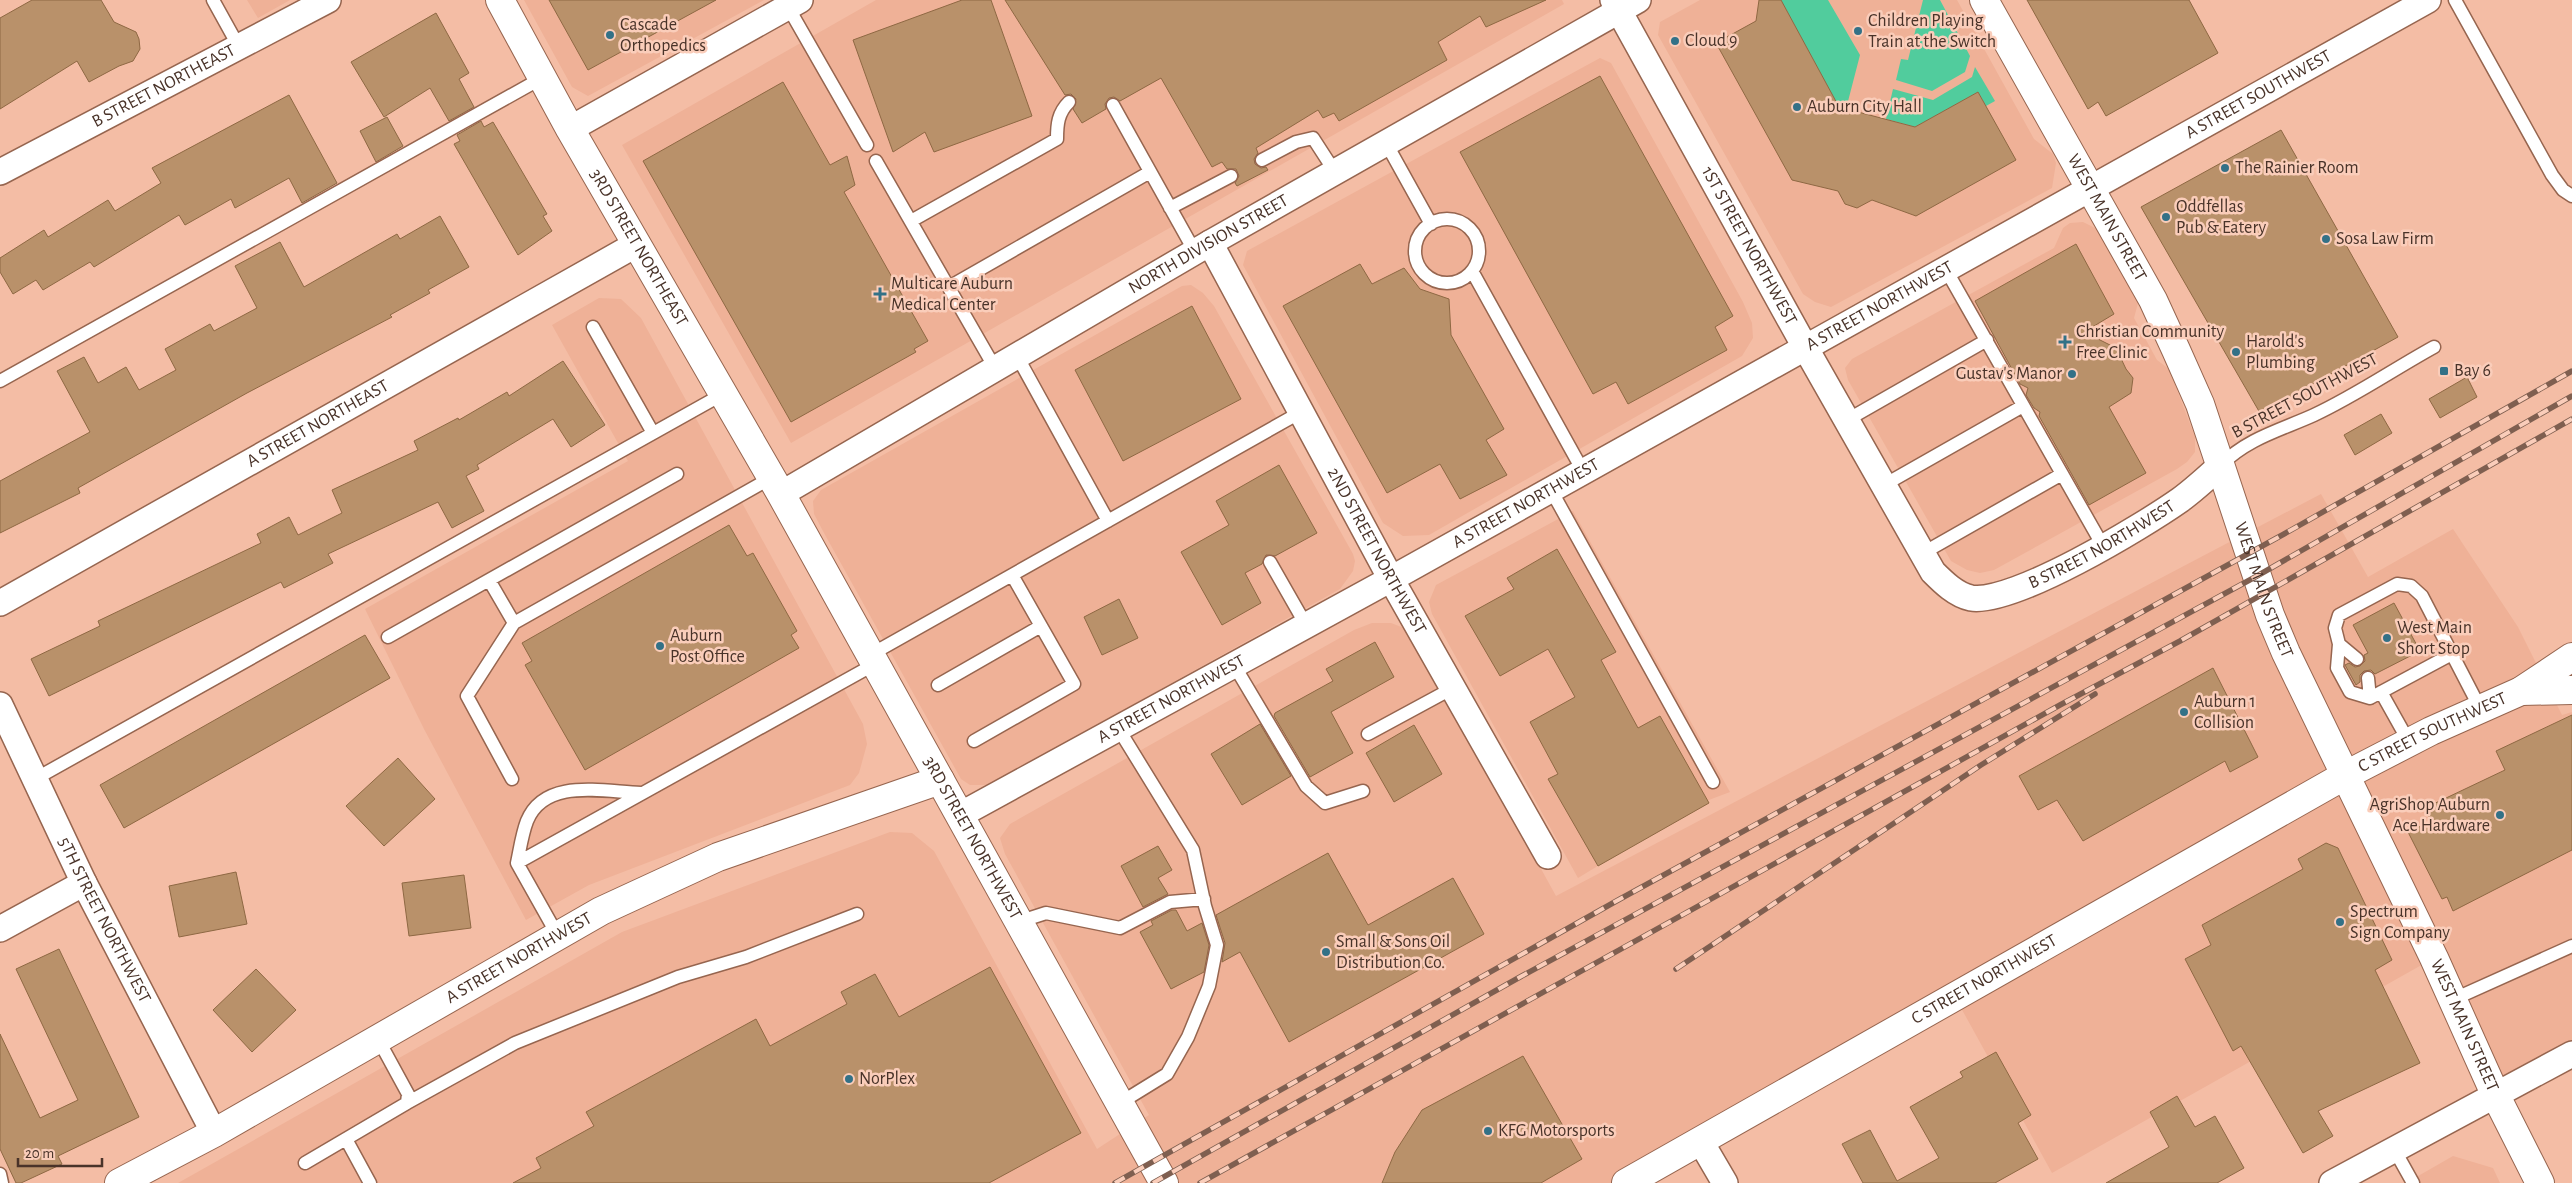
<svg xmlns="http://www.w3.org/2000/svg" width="2572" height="1183" font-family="'Alegreya Sans',sans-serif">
<rect width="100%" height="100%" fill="#f4bda5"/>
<path fill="#efb197" d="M247,0H290L258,18Z
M524,0H764L588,96L572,87Z
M876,0H1562L1564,4L791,443L622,145Z
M1700,0H1957L2034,139L2053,154L2056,163L2052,188L1831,307L1815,302L1803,294L1658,35L1660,22Z
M1600,58L1611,63L1743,302L1752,323L1753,338L1742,356L1429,535L1403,536L1383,523L1243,265L1247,251Z
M2083,222L2097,229L2138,303L2134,318L2157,360L2169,369L2195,437V452L2187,462L2177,469L1994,570L1980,573L1967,570L1951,561L1848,380L1845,368L1852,359L2054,248L2063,228L2070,223Z
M1191,285L1203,293L1214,306L1353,554L1355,561L1353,571L1340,589L989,785H970L961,779L824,533L814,514L813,501L821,490L1182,286Z
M599,298L621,299L641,318L863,724L867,744L859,773L850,785L589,885L526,920L424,729L365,609L628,461L552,325Z
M2321,494L2368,577L2453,529L2518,627L2562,715L2572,712V1054L2495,1094L2434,958L2052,1173L1955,997L1623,1183H178L622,932L890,832L912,833L934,851L1097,1149L1149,1115L1005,854L1000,838L1010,824L1354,630L1372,623H1391L1409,630L1556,896Z
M1573,511L1730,792L1701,803L1578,878L1432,614L1429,602L1436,585Z
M2453,1156L2493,1168L2500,1183H2406Z"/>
<path fill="#51cc9d" d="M1781,0H1828L1860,55L1846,109L1838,106Z
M1923,0H1940L1970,56L1965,72L1932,91L1896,80L1901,59L1908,60Z
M1975,67L1995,101L1986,106L1978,92L1915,127L1886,119L1893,89L1933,100L1972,77Z"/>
<path fill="#b9916a" stroke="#8e6843" d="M32,0H101L114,22L136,32L139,39L140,49L133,61L119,66L89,82L77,61L0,109V18Z
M549,0H716L588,70Z
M962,0H991L1032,116L934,152L925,132L893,152L853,40Z
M1005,0H1546L1486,27L1480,16L1438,42L1447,60L1339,121L1334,113L1323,118L1318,110L1256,148L1258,153L1254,159L1255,164L1261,168L1266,167L1268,170L1237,186L1235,183L1239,176L1236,169H1227L1222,162L1212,167L1161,78L1120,101L1114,97L1109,98L1105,104L1106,109L1082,123L1073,109L1076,99L1071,94L1065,95Z
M1759,0H1781L1839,107L1915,127L1978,92L2016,160L1916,216L1872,200L1857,208L1845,204L1838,191L1792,180L1716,43L1756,21Z
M2027,0H2189L2218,53L2106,116L2098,102L2088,109Z
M436,13L469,73L459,79L474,107L449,121L430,88L384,117L351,62Z
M1600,76L1733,316L1715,327L1727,350L1628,404L1616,382L1593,394L1460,152Z
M783,82L830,165L847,156L855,185L844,192L928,341L914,349L916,352L791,422L643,161Z
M289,95L337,183L302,203L289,178L235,208L231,199L185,225L179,215L94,267L90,262L43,290L36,280L13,294L0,272V258L44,230L48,237L108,200L115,211L161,183L152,168Z
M387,117L403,146L376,162L360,131Z
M481,121L484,127L493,122L547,214L543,216L552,231L518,255L454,144L460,141L457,135Z
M2281,130L2398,337L2260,413L2141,207Z
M440,216L469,267L428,290L430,293L390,315L392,317L247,393L78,488L80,493L0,533V481L90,432L57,371L84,357L98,383L126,367L139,390L176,370L165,349L210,324L214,331L257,308L235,266L280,242L304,287L397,234L400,239Z
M2076,244L2114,314L2084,332L2116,348L2126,369L2133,378L2131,393L2109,407L2146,473L2089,505L2039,416L2040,412L2034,408L2026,395L2028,388L2020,384L1975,301Z
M1360,264L1372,284L1404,268L1420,289L1449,299L1451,335L1504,429L1486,440L1507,475L1460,499L1440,464L1387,493L1283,306Z
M1192,306L1241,399L1123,461L1075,370Z
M563,361L605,425L571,447L553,419L477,465L479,469L466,476L484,511L452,528L438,502L328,554L333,563L284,588L281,582L49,696L31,659L100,626L98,621L261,543L257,534L289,517L298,535L342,513L332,490L418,450L414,441L458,418L459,420L507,392L509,396Z
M2467,377L2477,397L2440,418L2429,399Z
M2381,414L2392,433L2355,455L2344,435Z
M1279,465L1317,533L1275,556L1266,555L1262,564L1245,573L1261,603L1222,625L1181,552L1229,525L1216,501Z
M729,525L747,556L753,553L797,631L791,635L799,648L585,770L525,665L532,661L522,643Z
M1557,549L1616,652L1601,660L1638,728L1660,716L1709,803L1598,866L1548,779L1558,774L1530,722L1575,697L1548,649L1500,676L1465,616L1514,589L1507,578Z
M1119,599L1138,638L1102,655L1084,617Z
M2394,603L2420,651L2375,674L2371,670L2364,671L2360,675V682L2356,685L2345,665L2349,663L2355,667L2360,666L2365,661L2364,655L2368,653L2353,625Z
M365,635L390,678L124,828L100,785Z
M1375,642L1394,677L1331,712L1353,753L1310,777L1274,716L1275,713L1333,681L1326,669Z
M2213,668L2258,757L2230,772L2225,761L2083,841L2057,800L2038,810L2019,776Z
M2572,715V850L2453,911L2447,897L2442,899L2408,832L2431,821L2425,808L2505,770L2496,751Z
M1260,724L1291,776L1242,805L1211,754Z
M1414,725L1442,774L1394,802L1366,753Z
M398,758L435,799L384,846L346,806Z
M2326,843L2338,848L2392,960L2375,970L2420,1063L2318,1111L2333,1136L2303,1153L2241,1046L2233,1051L2185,959L2211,945L2202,925L2303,869L2298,859Z
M1158,846L1172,870L1158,878L1168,894L1143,907L1121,866Z
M1328,853L1368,925L1453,878L1484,934L1289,1042L1240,952L1222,962L1225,943L1216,915Z
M236,872L247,924L179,937L169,886Z
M464,875L471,928L409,936L402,883Z
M1172,910H1176L1187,931L1202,923L1209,945L1204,972L1171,989L1140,932L1153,925L1151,921Z
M59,949L139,1117L58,1156L62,1164L21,1183H16L0,1149V1034L40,1118L78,1100L16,969Z
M990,967L1081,1133L989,1183H513L541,1168L536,1158L594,1126L586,1112L756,1019L770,1046L847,1004L841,992L875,974L899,1017Z
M256,969L296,1010L252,1052L213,1010Z
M1996,1052L2031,1115L2018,1123L2038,1159L1995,1183H1863L1842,1144L1870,1130L1897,1181L1939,1158L1910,1107L1963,1077L1960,1072Z
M1523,1056L1582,1159L1541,1183H1382L1395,1152L1422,1110Z
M2177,1096L2195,1127L2215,1116L2244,1168L2217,1183H2106L2169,1147L2150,1112Z"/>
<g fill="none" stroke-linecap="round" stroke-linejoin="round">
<defs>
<path id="lane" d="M213,0L239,47
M2455,0L2552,175L2563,190L2572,196
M788,7L867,145
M1113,105L1195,252
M1386,143L1431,224
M1262,160L1296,142L1313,138L1335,172
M876,161L995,368
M1170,208L1231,176
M1415 251a32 32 0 1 1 64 0a32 32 0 1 1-64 0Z
M911,221L1057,139C1057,124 1058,113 1069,102
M1945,268L2103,546
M1472,271L1583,471
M949,287L1150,172
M593,327L653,433
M1017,356L1108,521
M0,381L542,78
M1847,420L1987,340
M2221,465C2248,438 2281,430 2314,415C2355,396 2394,369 2434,347
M1884,485L2023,406
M1551,490L1713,782
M1923,553L2062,474
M1270,562L1306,625
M489,580L514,623L771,478
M388,637L677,474
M2339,644L2357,659
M2452,654L2370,698L2350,692L2337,668L2339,644L2335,628L2339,615L2397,584L2411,586L2422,596L2480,708
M870,655L1301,412
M1234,665L1306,786L1325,803L1363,791
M2368,678L2370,698
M938,685L1041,626
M2381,692L2409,742
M1118,728L1193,850L1205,906L1217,945L1209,986L1188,1037L1167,1074L1120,1103
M1368,734L1453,688
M974,741L1074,684L1012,575
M35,779L723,394
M512,779L467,696L514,623
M517,863C520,849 522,834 527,821C545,777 604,792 641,793
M1018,922L1046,913L1120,928L1170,902L1204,899
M558,936L517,863L875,664
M2454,999L2572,946
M407,1103L515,1043L678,977L746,957L857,914
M346,1139L370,1183
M2394,1149L2413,1183
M305,1163L407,1103L408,1094L378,1039
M0,1174L2,1183"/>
<g id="street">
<path id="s1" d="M1613,0L1805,347L1933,572C1943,582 1956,595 1971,598C2013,605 2143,526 2180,500C2195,489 2208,477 2221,465"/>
<path d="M570,129L800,0"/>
<path id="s2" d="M0,172L328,0"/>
<path id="s3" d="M1210,243L1391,579L1548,856"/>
<path id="s4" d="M781,494L1210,243L1638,0"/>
<path id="s5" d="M0,603L637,244"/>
<path id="s6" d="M0,705L84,883L214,1133"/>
<path id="s7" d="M960,815L1391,579L2428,0"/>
<path d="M0,929L84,883"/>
<path d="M1701,1142L1725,1183"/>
<path d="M2332,1183L2572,1054"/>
</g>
<g id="secondary">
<path id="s8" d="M500,0L570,129L781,494L1164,1183"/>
<path id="s9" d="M1984,0L2153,300L2176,350L2200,404L2270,615L2286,653L2434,958L2495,1094L2540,1183"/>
<path d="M2521,691L2572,690"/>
<path id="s10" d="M119,1183L214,1133L601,911L718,857L940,780"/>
<path id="s11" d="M1626,1183L2344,776L2431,731L2521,691L2572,657"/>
</g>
</defs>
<use href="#lane" stroke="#96654f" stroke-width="15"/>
<use href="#street" stroke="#96654f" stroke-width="28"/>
<use href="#secondary" stroke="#96654f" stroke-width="30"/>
<use href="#lane" stroke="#fff" stroke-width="12"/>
<use href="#street" stroke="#fff" stroke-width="25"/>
<use href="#secondary" stroke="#fff" stroke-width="28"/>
<defs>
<path id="rail" d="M1676,969L1981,765L2095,694
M1115,1183L1620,899L2284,534L2572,371
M1153,1183L1520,977L2257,576L2572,396
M1200,1183L2060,705L2180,641L2572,419"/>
</defs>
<use href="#rail" stroke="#7f5f50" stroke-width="5.5"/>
<use href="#rail" stroke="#facdba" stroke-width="4" stroke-dasharray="11" stroke-linecap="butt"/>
</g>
<g fill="#337187" stroke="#facdba" stroke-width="2">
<circle cx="1858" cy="31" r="5"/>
<circle cx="610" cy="35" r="5"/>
<circle cx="1675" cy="41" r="5"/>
<circle cx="1797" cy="107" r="5"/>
<circle cx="2225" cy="168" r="5"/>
<circle cx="2166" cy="217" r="5"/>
<circle cx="2326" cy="239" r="5"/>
<path d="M877.5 286.5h5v5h5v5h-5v5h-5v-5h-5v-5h5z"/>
<path d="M2062.5 334.5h5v5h5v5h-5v5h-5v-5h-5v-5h5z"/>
<circle cx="2236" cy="352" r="5"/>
<rect x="2439" y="366" width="10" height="10" rx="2.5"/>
<circle cx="2072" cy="374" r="5"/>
<circle cx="2387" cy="638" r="5"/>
<circle cx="660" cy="646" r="5"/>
<circle cx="2184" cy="712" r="5"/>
<circle cx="2500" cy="815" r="5"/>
<circle cx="2340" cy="922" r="5"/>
<circle cx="1326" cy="952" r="5"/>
<circle cx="849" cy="1079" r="5"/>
<circle cx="1488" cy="1131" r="5"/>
</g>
<g text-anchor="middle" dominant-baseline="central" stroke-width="5" stroke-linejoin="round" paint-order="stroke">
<g font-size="18" fill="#493329" stroke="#facdba" text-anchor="start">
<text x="1868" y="21">Children Playing<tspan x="1868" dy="21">Train at the Switch</tspan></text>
<text x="620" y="25">Cascade<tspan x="620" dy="21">Orthopedics</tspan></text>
<text x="1685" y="41">Cloud 9</text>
<text x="1807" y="107">Auburn City Hall</text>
<text x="2235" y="168">The Rainier Room</text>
<text x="2176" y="207">Oddfellas<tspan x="2176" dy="21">Pub &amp; Eatery</tspan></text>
<text x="2336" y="239">Sosa Law Firm</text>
<text x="891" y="284">Multicare Auburn<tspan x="891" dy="21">Medical Center</tspan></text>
<text x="2076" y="332">Christian Community<tspan x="2076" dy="21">Free Clinic</tspan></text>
<text x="2246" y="342">Harold's<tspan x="2246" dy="21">Plumbing</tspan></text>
<text x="2454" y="371">Bay 6</text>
<text x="2062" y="374" text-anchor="end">Gustav's Manor</text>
<text x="2397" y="628">West Main<tspan x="2397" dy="21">Short Stop</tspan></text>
<text x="670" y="636">Auburn<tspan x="670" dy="21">Post Office</tspan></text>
<text x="2194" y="702">Auburn 1<tspan x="2194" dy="21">Collision</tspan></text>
<text x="2490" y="805" text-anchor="end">AgriShop Auburn<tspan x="2490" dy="21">Ace Hardware</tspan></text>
<text x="2350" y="912">Spectrum<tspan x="2350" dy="21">Sign Company</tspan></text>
<text x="1336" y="942">Small &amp; Sons Oil<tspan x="1336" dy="21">Distribution Co.</tspan></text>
<text x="859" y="1079">NorPlex</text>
<text x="1498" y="1131">KFG Motorsports</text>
</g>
<g font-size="18" fill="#493329" stroke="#facdba">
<text stroke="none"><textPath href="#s2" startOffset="185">B STREET NORTHEAST</textPath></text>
<text stroke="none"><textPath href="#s7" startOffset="1485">A STREET SOUTHWEST</textPath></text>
<text stroke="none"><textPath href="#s9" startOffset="250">WEST MAIN STREET</textPath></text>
<text stroke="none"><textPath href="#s4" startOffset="495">NORTH DIVISION STREET</textPath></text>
<text stroke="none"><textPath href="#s1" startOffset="281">1ST STREET NORTHWEST</textPath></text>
<text stroke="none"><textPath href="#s8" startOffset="284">3RD STREET NORTHEAST</textPath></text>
<text stroke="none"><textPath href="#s7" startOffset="1051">A STREET NORTHWEST</textPath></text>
<text transform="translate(2305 396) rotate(-28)">B STREET SOUTHWEST</text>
<text stroke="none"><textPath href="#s5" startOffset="365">A STREET NORTHEAST</textPath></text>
<text stroke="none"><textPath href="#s7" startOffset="646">A STREET NORTHWEST</textPath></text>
<text stroke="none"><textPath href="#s1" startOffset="845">B STREET NORTHWEST</textPath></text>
<text stroke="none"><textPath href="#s3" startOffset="350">2ND STREET NORTHWEST</textPath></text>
<text stroke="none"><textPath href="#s9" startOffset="655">WEST MAIN STREET</textPath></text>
<text stroke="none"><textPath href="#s7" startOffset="241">A STREET NORTHWEST</textPath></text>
<text stroke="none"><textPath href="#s11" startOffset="924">C STREET SOUTHWEST</textPath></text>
<text stroke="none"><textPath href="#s8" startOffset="962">3RD STREET NORTHWEST</textPath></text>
<text stroke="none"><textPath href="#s6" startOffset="239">5TH STREET NORTHWEST</textPath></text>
<text stroke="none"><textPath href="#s10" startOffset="459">A STREET NORTHWEST</textPath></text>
<text stroke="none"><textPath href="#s11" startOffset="412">C STREET NORTHWEST</textPath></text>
<text stroke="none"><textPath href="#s9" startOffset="1135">WEST MAIN STREET</textPath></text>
</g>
</g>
<path d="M18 1158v8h84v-8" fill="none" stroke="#493329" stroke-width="2.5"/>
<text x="25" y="1158" font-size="15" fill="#493329" stroke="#facdba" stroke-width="4" paint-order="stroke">20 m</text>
</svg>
